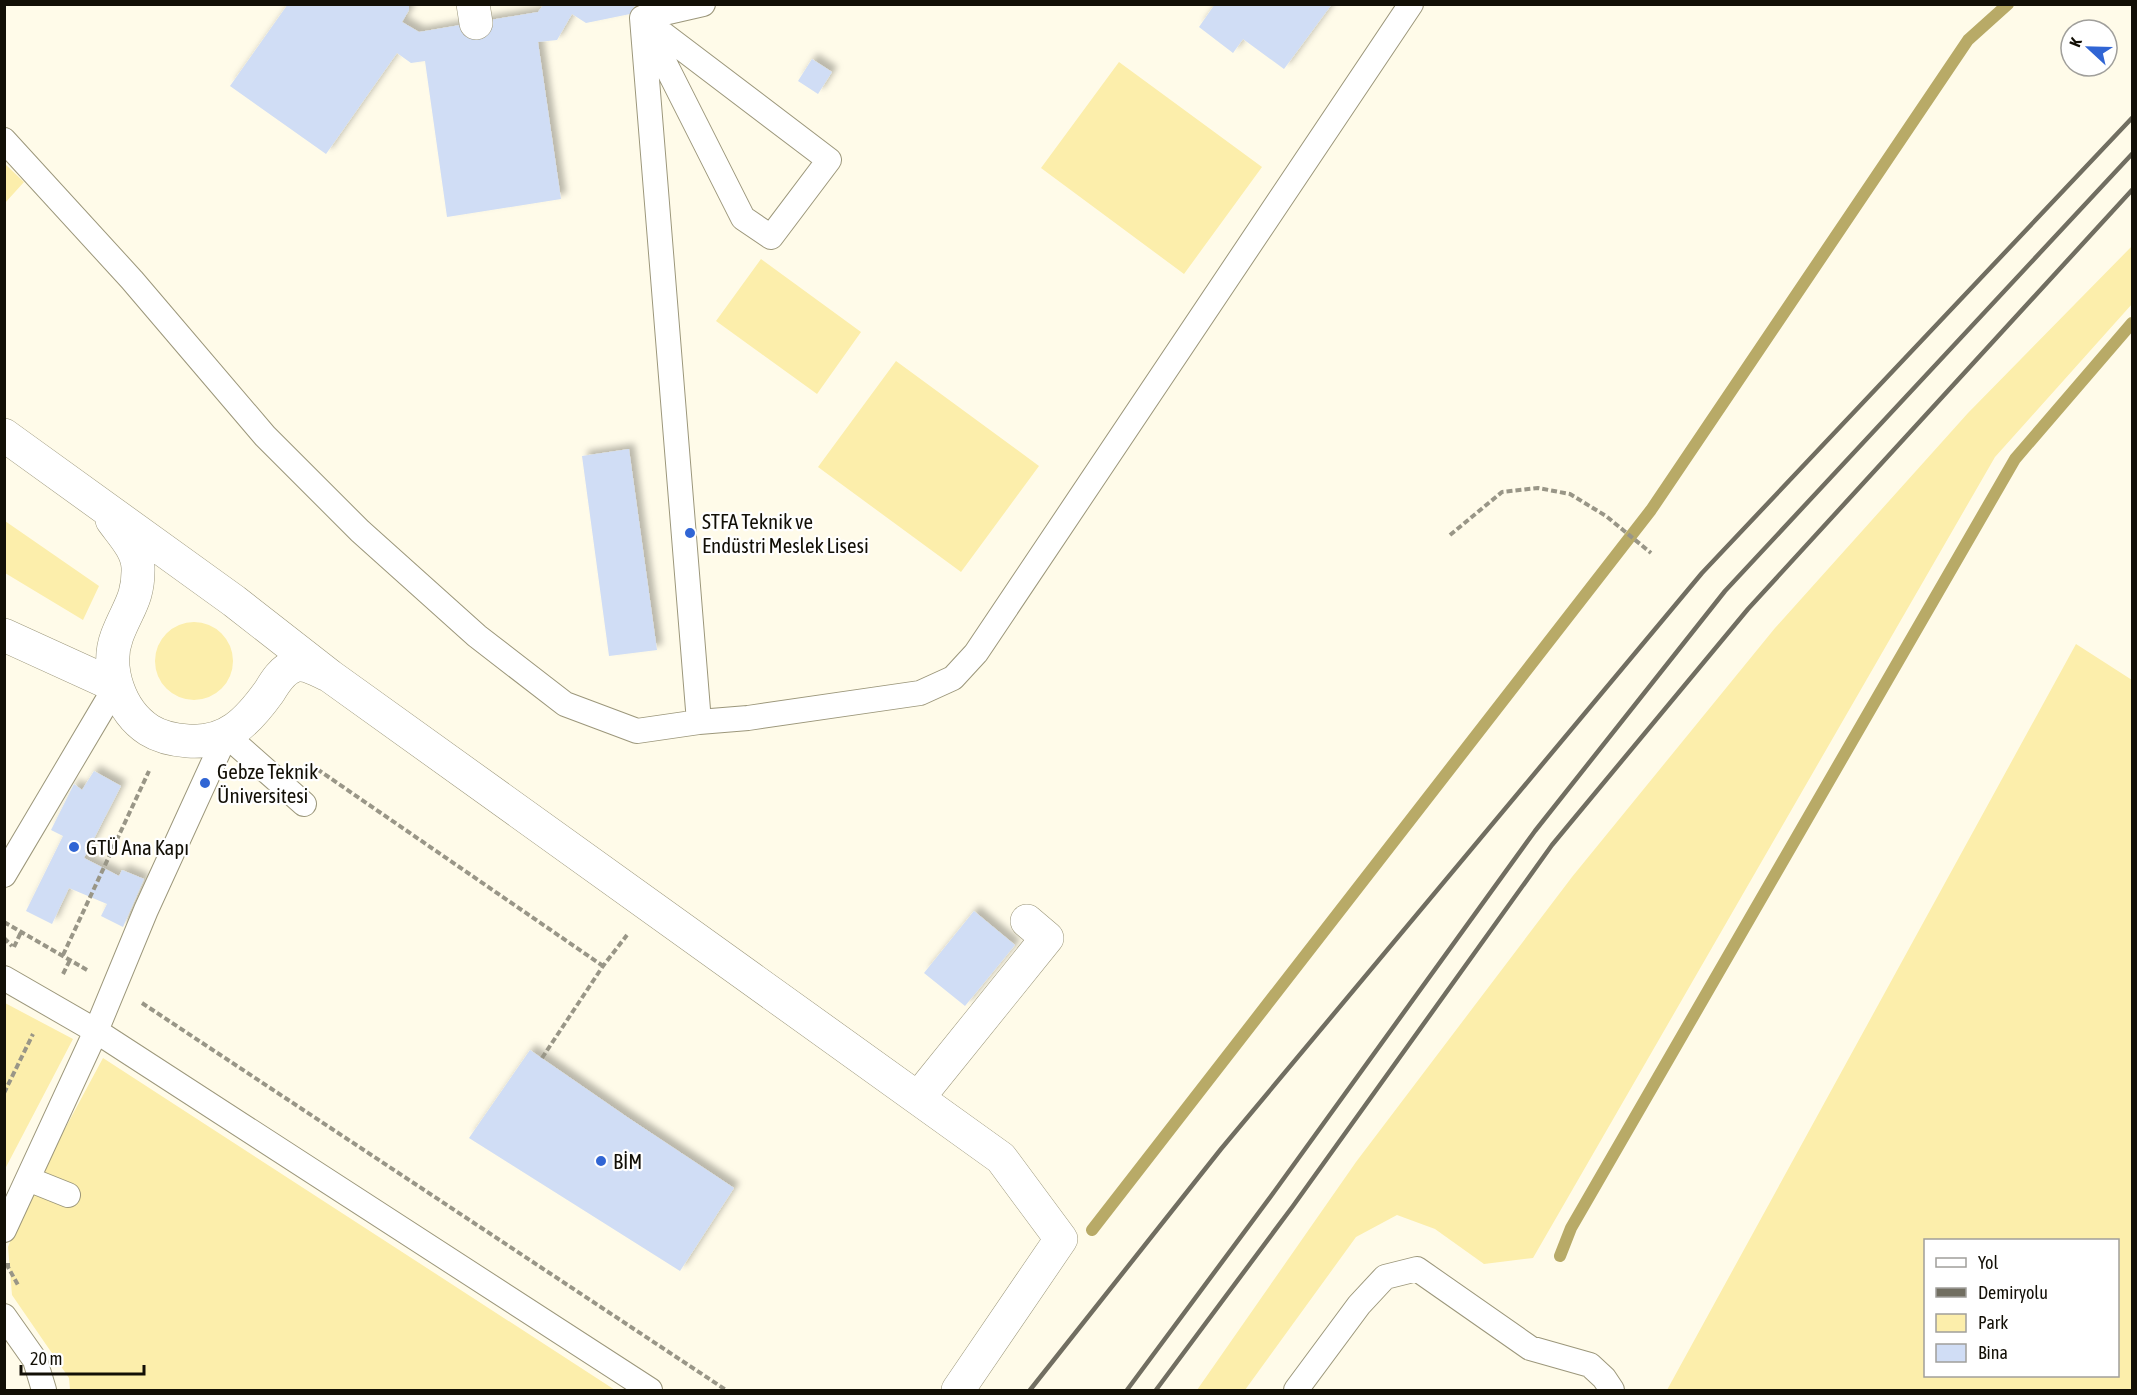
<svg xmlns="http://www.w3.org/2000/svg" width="2137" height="1395" font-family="'Asap Condensed',sans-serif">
<defs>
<filter id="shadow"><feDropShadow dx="5.5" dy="-5.5" stdDeviation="3" flood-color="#0004"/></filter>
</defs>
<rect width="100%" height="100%" fill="#fffbe9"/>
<path fill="#fceeab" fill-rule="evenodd" d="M1119,62L1262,167L1184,274L1041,168Z
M5,164L24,182L5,203H4Z
M2132,246V304L1995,457L1533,1258L1484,1264L1435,1229L1397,1215L1356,1237L1245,1390H1197L1356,1162L1572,877L1775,628L1968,413Z
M761,259L861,332L817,394L716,321Z
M896,361L1039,466L961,572L818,467Z
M5,521L99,586L83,620L5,573Z
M155 661a39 39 0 1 1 78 0a39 39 0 1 1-78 0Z
M2076,644L2132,680V1390H1667ZM2118,1240V1376H1926V1240Z
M5,1003L73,1039L5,1169Z
M103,1058L615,1390H70L69,1378L12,1295L8,1247L25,1203Z"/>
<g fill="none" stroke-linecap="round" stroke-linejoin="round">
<path stroke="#b8aa67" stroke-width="12" d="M1092,1230L1651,510L1968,40L2008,4
M1560,1256L1571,1228L2015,459L2132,323"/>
</g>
<path fill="#d0ddf5" filter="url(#shadow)" d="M288,4H409V10L402,22L419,32L538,12L544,4H636L630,14L586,23L572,14L557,40L538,42L561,199L447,217L425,61L411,63L397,53L326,154L230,86Z
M1215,4H1332L1284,69L1243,39L1233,53L1199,27Z
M812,59L832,72L818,94L798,81Z
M629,449L657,650L609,656L582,456Z
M94,771L121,786L84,858L119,876L122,870L144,879L123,927L101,916L107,904L69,888L52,924L26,911L63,836L51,830L74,784L82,790Z
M974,911L1015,945L965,1006L924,973Z
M530,1050L627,1117L734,1188L680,1271L469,1138Z"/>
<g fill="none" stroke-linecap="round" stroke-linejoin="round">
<defs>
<path id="lane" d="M642,18L699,722
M642,18L829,160L771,237L743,218Z
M642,18L703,4
M4,140L132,280L265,436L360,531L477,636L565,704L637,731L699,722L748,718L920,693L953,678L976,653L1411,4
M4,875L116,686
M4,978L96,1031L650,1390
M28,1179L68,1195
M4,1230L96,1031L146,910L226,735L304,804
M4,1316L35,1360L44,1390
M1296,1390L1359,1305L1385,1277L1417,1269L1530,1348L1590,1365L1604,1378L1612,1390"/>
<path id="street" d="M473,4L476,23
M4,435L234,601L330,676L1001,1158L1061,1239L958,1390
M112,520C122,534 137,549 138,567C139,599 127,609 117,636C105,668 120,711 149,730C160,737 174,740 188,741C227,744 248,721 269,692C275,682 282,670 294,666C305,662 319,671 328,675
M4,635L116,686
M918,1098L1047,938L1027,921"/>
</defs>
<use href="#lane" stroke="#9c977b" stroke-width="26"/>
<use href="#street" stroke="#9c977b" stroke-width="34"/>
<path stroke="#999687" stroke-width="4" stroke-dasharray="6 3" stroke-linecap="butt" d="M1450,535L1502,492L1538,488L1570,494L1606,516L1651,553
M317,769L603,966
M4,922L87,970
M4,938L12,946
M14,947L21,932
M63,955L149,771
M63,974L70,960
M142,1003L726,1390
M542,1058L603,966L627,935
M4,1093L33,1034
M8,1263V1267L18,1285"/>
<use href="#lane" stroke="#fff" stroke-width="24"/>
<use href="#street" stroke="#fff" stroke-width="33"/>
<path stroke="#716e61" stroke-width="4.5" d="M1030,1390L1221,1149L1702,573L2132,118
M1127,1390L1274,1192L1535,831L1725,591L2132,154
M1156,1390L1293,1206L1552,845L1748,609L2132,190"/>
</g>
<g fill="#3065d4" stroke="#fff" stroke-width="2">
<circle cx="690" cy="533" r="6"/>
<circle cx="205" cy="783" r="6"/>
<circle cx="74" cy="847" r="6"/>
<circle cx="601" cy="1161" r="6"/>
</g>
<g text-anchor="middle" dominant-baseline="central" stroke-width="4.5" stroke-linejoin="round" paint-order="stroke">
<g font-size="21" fill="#120f06" stroke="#fff" text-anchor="start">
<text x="702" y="521">STFA Teknik ve<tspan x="702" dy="24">Endüstri Meslek Lisesi</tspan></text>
<text x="217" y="771">Gebze Teknik<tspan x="217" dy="24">Üniversitesi</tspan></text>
<text x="86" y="847">GTÜ Ana Kapı</text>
<text x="613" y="1161">BİM</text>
</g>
</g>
<rect width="2137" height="1395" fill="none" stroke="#120f06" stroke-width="12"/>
<rect x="1924" y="1239" width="195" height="138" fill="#ffffff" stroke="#a09f9b" stroke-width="1.5"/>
<rect x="1936" y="1258" width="30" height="9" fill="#ffffff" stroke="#a09f9b" stroke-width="1.5"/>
<text x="1978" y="1269" font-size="18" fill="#120f06">Yol</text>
<rect x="1936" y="1288" width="30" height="9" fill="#716e61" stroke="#a09f9b" stroke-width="1.5"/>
<text x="1978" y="1299" font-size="18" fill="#120f06">Demiryolu</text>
<rect x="1936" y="1314" width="30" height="18" fill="#fceeab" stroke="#a09f9b" stroke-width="1.5"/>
<text x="1978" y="1329" font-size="18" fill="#120f06">Park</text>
<rect x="1936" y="1344" width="30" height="18" fill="#d0ddf5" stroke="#a09f9b" stroke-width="1.5"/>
<text x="1978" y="1359" font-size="18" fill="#120f06">Bina</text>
<g transform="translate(2089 48) rotate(292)"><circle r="28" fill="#ffffff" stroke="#a09f9b" stroke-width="1.5"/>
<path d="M0-4.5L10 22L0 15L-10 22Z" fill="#3065d4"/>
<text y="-9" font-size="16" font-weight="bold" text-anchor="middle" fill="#120f06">K</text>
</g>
<path d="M21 1365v9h123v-9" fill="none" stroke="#120f06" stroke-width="3"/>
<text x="30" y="1365" font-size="18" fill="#120f06" stroke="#ffffff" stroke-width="4.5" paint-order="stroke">20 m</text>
</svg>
